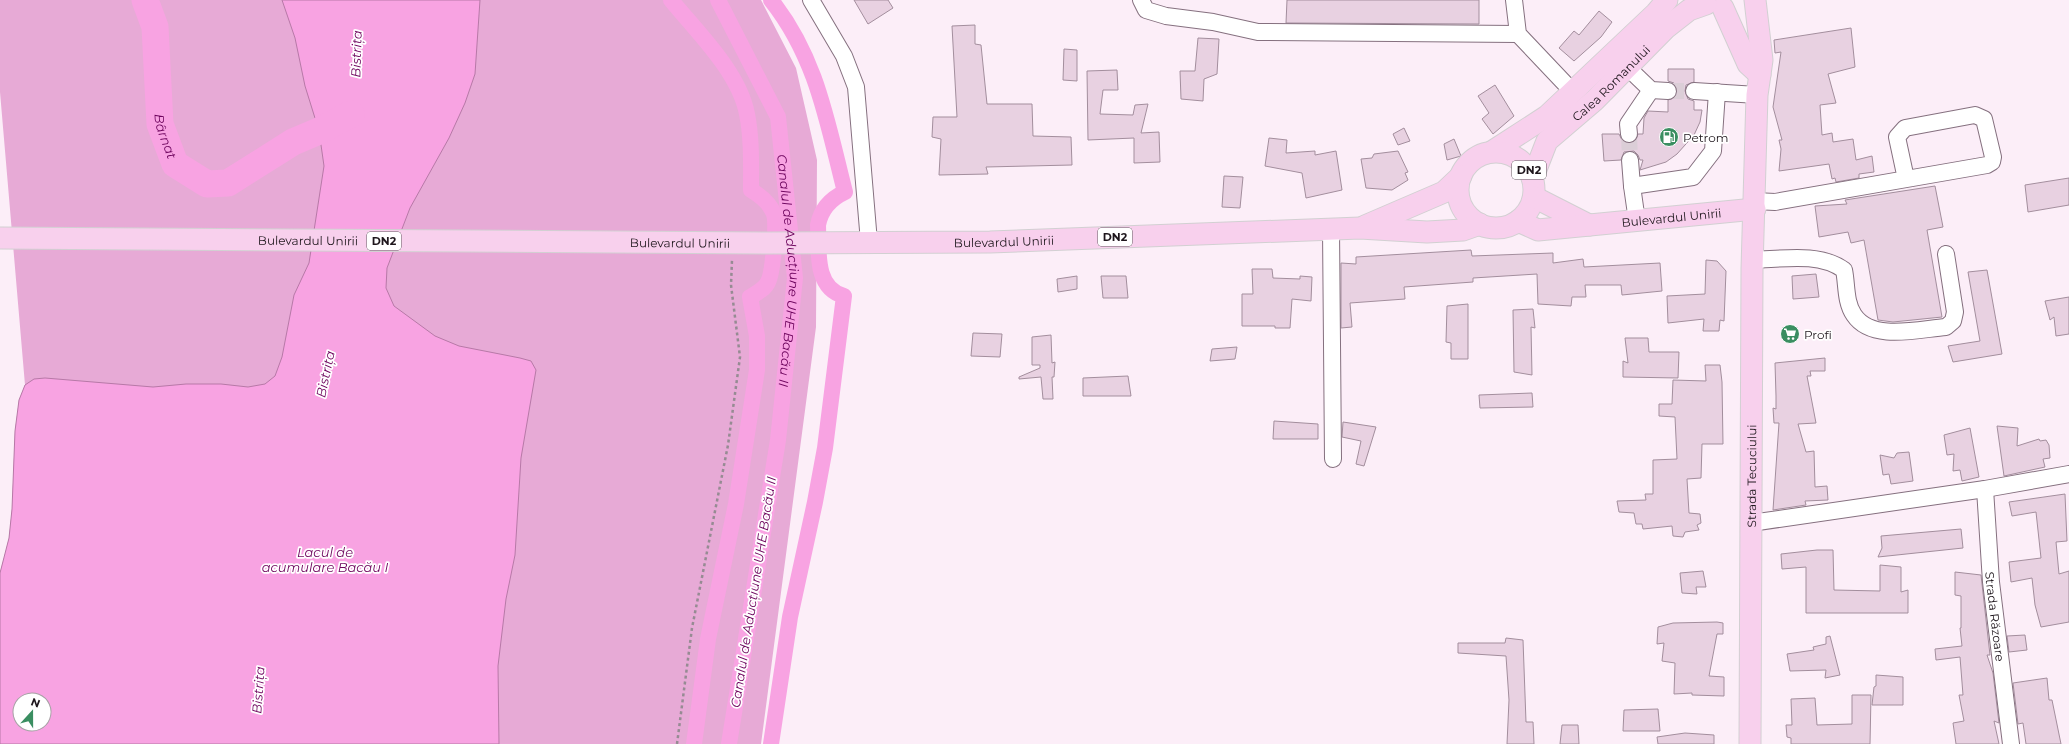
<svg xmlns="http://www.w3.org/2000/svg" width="2069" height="744" font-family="Montserrat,sans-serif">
<rect width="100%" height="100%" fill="#fceef8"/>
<path fill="#e7aad6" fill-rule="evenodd" d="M0,0H761L796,68L817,160L816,327L761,744H0V573L9,538L12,509L15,431L19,400L25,385L0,92ZM20,700H44V724H20Z"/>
<path fill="#f8a3e2" stroke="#b779a7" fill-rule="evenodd" d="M282,0H480L475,74L465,103L449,138L410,208L387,268L386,288L394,306L435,336L459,346L520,358L531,361L536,370L521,458L515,555L506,599L498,666L499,744H0V573L9,538L12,509L15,431L19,400L25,385L34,379L45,378L153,387L186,384H221L248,387L265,384L275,376L282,357L294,295L309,263L324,166L319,131L305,86L295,38ZM20,700H44V724H20Z"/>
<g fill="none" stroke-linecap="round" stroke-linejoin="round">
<g stroke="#f8a3e2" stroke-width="16">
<path d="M671,0C697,32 739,72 747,114C752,139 751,165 751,190C761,196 770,203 774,214C777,223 773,273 768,282C765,289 757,293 750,297L757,336V370L736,504L708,639L694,744"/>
<path id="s1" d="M718,0L778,117L795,278L778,440L729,744"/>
<path d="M771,744L790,617L815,502L825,448L844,296C814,288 819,250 818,225C821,209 830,199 845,192C827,122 817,58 771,0"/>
</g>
<path stroke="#f8a3e2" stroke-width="27" id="s2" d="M145,0L155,27L160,124L175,164L207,184L228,183L293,142L319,131L351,114"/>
</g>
<path fill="#e8d1e1" stroke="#a38e9d" d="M854,0H888L893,8L868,24Z
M1287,0H1479V24L1286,23Z
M1599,11L1612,22L1601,37L1574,61L1559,48L1574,31L1579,35Z
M975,25V44L981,45L987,104H1032L1033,136L1071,137L1072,165L986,167L988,174L939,175L941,139L932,137L933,117H957L952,26Z
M1851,28L1855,67L1828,74L1836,103L1820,105L1822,135L1832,133L1833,142L1853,139L1856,160L1872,156L1874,172L1859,174V178L1836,182L1835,178L1832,179L1829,164L1779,171L1781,149L1779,140H1782L1773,107L1781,52L1775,53L1774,40Z
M1198,38L1219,39L1217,74L1204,79L1203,101L1181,99L1180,71H1195Z
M1064,49L1077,50V81L1063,80Z
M1668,69H1694V82L1686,85L1685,91L1688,99L1694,101V110H1702L1700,122L1694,135L1677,154L1666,162L1640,170L1643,160H1640L1638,155L1634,151L1624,152L1621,160L1604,161L1602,134H1619L1622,140L1630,143L1635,141L1638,134H1643L1644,118L1648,111L1668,112V100L1676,97L1677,91L1674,83L1668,81Z
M1117,70L1118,90H1103L1100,114L1133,115L1135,105L1148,104L1141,133L1159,132L1160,162L1134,163V138L1088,140L1087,71Z
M1495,85L1514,116L1493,134L1482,119L1489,113L1478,96Z
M1404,128L1410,141L1398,145L1393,134Z
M1269,138L1287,140L1286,153L1315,151V155L1336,151L1342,190L1306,198L1302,173L1265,166Z
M1454,139L1461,156L1447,160L1444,144Z
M1398,151L1408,172L1405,173L1408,180L1392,190L1366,188L1361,159L1372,158L1374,154Z
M1224,176L1243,177L1240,208L1222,207Z
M2069,178V205L2028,212L2025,185Z
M1935,186L1943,227L1927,230L1942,317L1893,322L1878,320L1864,240L1851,243L1848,232L1819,237L1815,206L1847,204L1845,200Z
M1471,250L1472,256L1553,253V263L1583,259L1584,267L1660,263L1662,291L1622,295L1621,285H1585L1586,297H1572L1571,306L1538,304L1537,274L1473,278V282L1404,287L1405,299L1350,303L1352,327L1341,328V263L1356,264V257Z
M1706,260L1717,261L1726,271L1724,321L1720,320L1719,331H1703L1704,319L1668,323L1667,296L1705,294Z
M1252,269H1272L1273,278L1300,279V276L1312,277L1311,301L1292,299L1290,328H1275V326H1242V294H1253Z
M1987,270L2002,354L1953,362L1948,346L1980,341L1968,272Z
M1816,274L1819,297L1793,299L1792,276Z
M1077,276V289L1058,292L1057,279Z
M1101,276H1126L1128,298H1103Z
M2069,297V334L2056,336L2054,317L2050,320L2045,301Z
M1468,304V359H1451V343L1446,342L1447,306Z
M1533,309L1535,328L1531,327L1532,375L1514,372L1513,310Z
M973,333L1002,334L1000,357L971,356Z
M1051,335L1052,363L1055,362L1054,377H1052L1053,399H1043L1041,377L1019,379V377L1040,368V365H1032V337Z
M1625,338H1648L1649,352H1679L1678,378L1623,377V361L1628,363Z
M1237,347L1235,359L1210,361L1212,349Z
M1825,358V371H1810L1811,376H1807L1816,423L1798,424L1806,452L1814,451L1815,487L1827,486L1828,500L1805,501L1806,505L1773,510L1779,423H1774L1773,408L1776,409V396L1775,363Z
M1705,365H1720L1722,382L1723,444H1702L1701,478L1687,479L1689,513L1700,514L1701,523L1697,525L1699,530L1685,532L1683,537L1673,536L1672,526L1643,529L1642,524H1636L1634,513L1619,512L1617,501L1646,500L1645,494H1653V460L1677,459L1675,417L1659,416V404H1672L1673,380L1706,381Z
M1128,376L1131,396H1083V378Z
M1532,393L1533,407L1480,408L1479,395Z
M1274,421L1318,424V439H1273Z
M1343,422L1376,427L1364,466L1356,464L1361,441L1342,437Z
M1997,426L2018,428L2017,446L2039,439L2040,441L2046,440L2049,445L2050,458L2043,459L2045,467L2004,476Z
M1970,428L1979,477L1962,481L1960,470L1953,471L1954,454L1947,455L1944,435Z
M1909,452L1913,481L1891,484L1889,474L1883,475L1880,455L1894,458L1897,453Z
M2065,494L2067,541L2056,542L2059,574L2069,571V622L2041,627L2035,605L2032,578L2011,582L2009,562L2041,558L2036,512L2012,516L2009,502Z
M1961,529L1963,548L1878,557L1882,548L1881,536Z
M1817,550H1833L1834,590L1880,591V565L1901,567V592L1908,590V613H1806V567L1782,569L1781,554Z
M1703,571L1706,587H1696L1697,594L1682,593L1680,573Z
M1955,572L1981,575L1990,655H1987L1993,673L1999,723L1994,721L1999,744H1956L1953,723L1964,721L1959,695H1963L1960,657L1936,660L1935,649L1962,646L1960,628H1961V596L1955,595Z
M1717,622L1723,623V634H1717L1709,676L1724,677V696L1692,695V693L1674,694L1675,663L1662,661L1664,643L1657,644L1658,627L1673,623Z
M2025,635L2027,650L2009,652L2007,636Z
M1830,636L1840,675L1825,678L1826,670L1790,671L1787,654L1814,650L1813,647L1826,644V637Z
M1506,638L1523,640L1526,722H1533L1534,744H1507L1509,700L1506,656L1458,653V643H1505Z
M1876,675L1903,677V705H1872L1874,687L1876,686Z
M2047,678L2049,700H2052L2061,744H2026L2023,723L2018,724L2013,683Z
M1852,695H1871L1870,744H1791V738L1787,737L1786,725H1792L1791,699L1815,698L1817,725L1852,724Z
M1658,709L1660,731H1623L1624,710Z
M1562,725H1578L1579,744H1560Z
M1685,733L1714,735V744H1658L1657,737Z"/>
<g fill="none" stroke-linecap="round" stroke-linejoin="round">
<path stroke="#dbced7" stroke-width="16" stroke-dasharray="16 8" stroke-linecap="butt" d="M1668,91H1694
M1629,134L1630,160"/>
<defs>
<g id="minor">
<path d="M811,0L844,56L856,87L869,242"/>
<path d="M1141,0L1146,10L1166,16L1213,22L1258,32L1518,34"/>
<path d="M1514,0L1518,34L1572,91"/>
<path d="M1627,67L1651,90L1668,91"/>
<path d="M1694,91L1757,95"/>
<path d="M1629,134L1628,124L1651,90"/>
<path d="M1630,160L1632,186L1637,221"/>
<path d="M1632,186L1693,177L1713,151L1717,92"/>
<path d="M1755,201L1775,202L1987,165L1992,162L1993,157L1984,119L1975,115L1905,128L1897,137L1906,179"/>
<path d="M1331,229L1333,459"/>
<path d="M1753,260C1783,259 1819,252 1844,270C1847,284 1845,302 1854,315C1872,342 1919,329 1946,327L1953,321L1955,312L1946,254"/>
<path id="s3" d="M1985,489L1991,582L2011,744"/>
<path d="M1751,523L1985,489L2069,474"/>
</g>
<g id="major">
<path d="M1723,8L1748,64L1760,75"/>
<path d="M1493,151L1547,116L1656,13L1667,0"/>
<circle cx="1496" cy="190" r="38"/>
<path id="s4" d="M1533,177L1547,141L1595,100L1666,28L1689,10L1706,4"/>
<path d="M1534,197L1589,225"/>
<path id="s5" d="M1518,221L1538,230L1755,209"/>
<path d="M1365,226L1444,192L1461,176"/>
<path id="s6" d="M0,238L768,243L990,242L1360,228L1427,232L1463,230L1480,224"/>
<path id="s7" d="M1750,744L1752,269L1757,95L1762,60L1755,0"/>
</g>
</defs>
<use href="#minor" stroke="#85707f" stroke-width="18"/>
<use href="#major" stroke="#d2d0d2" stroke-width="23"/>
<path stroke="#968b93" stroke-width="2.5" stroke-dasharray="3 3" stroke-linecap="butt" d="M677,744L692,628L728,445L740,357L731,285L732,260"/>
<use href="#minor" stroke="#fff" stroke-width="16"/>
<use href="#major" stroke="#f8d0ed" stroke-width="21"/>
</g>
<defs>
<symbol id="fuel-disc" viewBox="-11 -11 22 22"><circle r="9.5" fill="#3a8e61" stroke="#fff"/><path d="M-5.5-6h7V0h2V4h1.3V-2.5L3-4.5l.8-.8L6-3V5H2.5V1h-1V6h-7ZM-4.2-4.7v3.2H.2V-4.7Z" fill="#fff"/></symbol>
<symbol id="supermarket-disc" viewBox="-11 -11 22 22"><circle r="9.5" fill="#3a8e61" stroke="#fff"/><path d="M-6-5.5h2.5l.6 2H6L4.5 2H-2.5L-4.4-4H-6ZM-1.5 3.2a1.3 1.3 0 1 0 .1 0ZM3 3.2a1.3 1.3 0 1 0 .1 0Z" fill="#fff"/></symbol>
</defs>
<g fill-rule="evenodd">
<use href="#fuel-disc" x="1658" y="126" width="22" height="22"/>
<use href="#supermarket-disc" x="1779" y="323" width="22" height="22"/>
</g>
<g text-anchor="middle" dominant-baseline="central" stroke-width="3.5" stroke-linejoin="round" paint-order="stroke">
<g fill="#fff" stroke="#625c60" stroke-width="1">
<rect x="1512" y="161" width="34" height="18" rx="3"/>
<rect x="1098" y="228" width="34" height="18" rx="3"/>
<rect x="367" y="232" width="34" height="18" rx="3"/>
</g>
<g font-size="11" font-weight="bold" fill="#1e161c">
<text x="1529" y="170">DN2</text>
<text x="1115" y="237">DN2</text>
<text x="384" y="241">DN2</text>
</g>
<g font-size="12" fill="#1e161c" stroke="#fff">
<text stroke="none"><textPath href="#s4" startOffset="125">Calea Romanului</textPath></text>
<text stroke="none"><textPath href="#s5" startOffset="156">Bulevardul Unirii</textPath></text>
<text stroke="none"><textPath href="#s6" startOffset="308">Bulevardul Unirii</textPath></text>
<text stroke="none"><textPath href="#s6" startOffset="1004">Bulevardul Unirii</textPath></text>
<text stroke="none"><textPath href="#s6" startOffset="680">Bulevardul Unirii</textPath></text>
<text stroke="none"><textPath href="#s7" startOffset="268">Strada Tecuciului</textPath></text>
<text stroke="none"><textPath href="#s3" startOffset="128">Strada Răzoare</textPath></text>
</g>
<g font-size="12" fill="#1e161c" stroke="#fff" text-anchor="start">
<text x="1683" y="137">Petrom</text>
<text x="1804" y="334">Profi</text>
</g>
<g font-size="13" font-style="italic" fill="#6c035c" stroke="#fff">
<text transform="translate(356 54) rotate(-88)">Bistrița</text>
<text stroke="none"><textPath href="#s2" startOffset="139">Bârnat</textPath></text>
<text stroke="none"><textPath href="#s1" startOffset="286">Canalul de Aducțiune UHE Bacău II</textPath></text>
<text transform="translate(325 374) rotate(-78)">Bistrița</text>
<text x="325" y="552">Lacul de<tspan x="325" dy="15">acumulare Bacău I</tspan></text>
<text transform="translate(753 592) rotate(-81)">Canalul de Aducțiune UHE Bacău II</text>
<text transform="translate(258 690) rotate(-86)">Bistrița</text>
</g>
</g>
<g transform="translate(32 712) rotate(21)"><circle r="19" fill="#ffffff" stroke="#a5a2a4"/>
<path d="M0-3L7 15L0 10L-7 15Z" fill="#3a8e61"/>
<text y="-6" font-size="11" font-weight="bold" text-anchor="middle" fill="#1e161c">N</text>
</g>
</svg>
